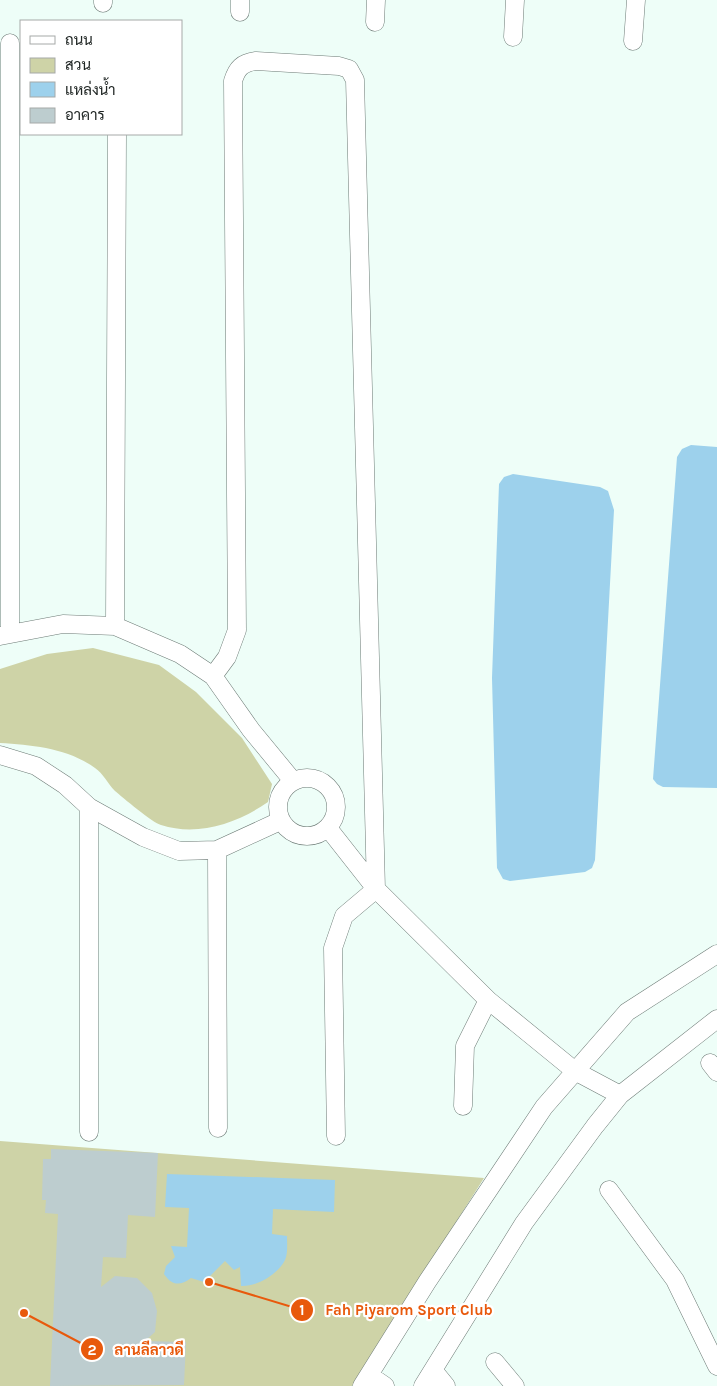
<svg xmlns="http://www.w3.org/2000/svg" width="717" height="1386" font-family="Karla,Sarabun,sans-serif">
<rect width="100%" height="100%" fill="#eefef8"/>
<path fill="#ced3a7" d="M93,648L159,665L196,692L242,738L272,784L268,802C238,823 198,837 161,825C153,823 122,797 115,791C108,784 103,773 95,768C67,748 33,745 0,743V669L47,654Z
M0,1141L484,1178L352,1386H0Z"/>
<path fill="#9dd1ec" d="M691,445L717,447V788L663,787L657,784L653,779L677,457L682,449Z
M513,474L600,487L608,491L614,510L595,860L592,868L585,872L510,881L503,879L497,868L492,678L499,484L504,477Z
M167,1174L335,1180L334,1212L273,1209L272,1234L287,1236C287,1243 288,1254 285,1260C278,1274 257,1287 241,1286L240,1267L234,1270L225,1261L204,1282L191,1278C180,1286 172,1286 164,1274L166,1266L175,1257L171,1246L187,1247L189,1208L165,1207Z"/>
<path fill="#bdcdcf" d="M51,1149L158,1153L155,1217L128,1215L126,1258L103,1257L101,1287L115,1276L137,1278L152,1293L157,1311L155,1332L145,1341L186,1342L184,1385L50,1386L58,1214L45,1213L46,1200H42L43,1159H51Z"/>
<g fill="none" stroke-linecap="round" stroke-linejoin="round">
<defs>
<path id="minor" d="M103,3V0
M240,12V0
M375,22L376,0
M513,37L515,0
M633,41L636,0
M10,43V634
M115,626L117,134
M0,636L63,624L115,626L180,654L213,676L251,730L293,781
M213,676L227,657L237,630L233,81C237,68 242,63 256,61L339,66L349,69L355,80L376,889L344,916L333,948L336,1136
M0,755L36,766L65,785L89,807L143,837L179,851L217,850L280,821
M278 807a29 29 0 1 1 58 0a29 29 0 1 1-58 0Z
M89,807V1132
M328,828L376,889L488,1000L575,1071L620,1095
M217,850L218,1128
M710,1063L717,1072
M463,1106L465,1046L488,1000
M609,1190L675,1280L717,1366
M495,1362L515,1386
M433,1370L446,1386
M369,1375L385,1386
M362,1386L427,1282L544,1107L627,1012L717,954
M423,1386L524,1223L595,1126L620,1095L717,1019"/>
</defs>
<use href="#minor" stroke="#6d7b76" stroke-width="19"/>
<use href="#minor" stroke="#fff" stroke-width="18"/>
</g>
<path fill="none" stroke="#e8590c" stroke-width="2" d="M209 1282L302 1310M24 1313L92 1349"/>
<g fill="#e8590c" stroke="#fff" stroke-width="2">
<circle cx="209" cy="1282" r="5"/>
<circle cx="24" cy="1313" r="5"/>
<circle cx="302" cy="1310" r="12"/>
<circle cx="92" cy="1349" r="12"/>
</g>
<g font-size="15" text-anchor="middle" font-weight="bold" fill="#fff">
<text x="302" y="1315">1</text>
<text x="92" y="1355">2</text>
</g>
<g font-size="15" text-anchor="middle" font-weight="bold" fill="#e8590c" stroke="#fff" stroke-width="4.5" stroke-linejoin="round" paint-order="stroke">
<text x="409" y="1315">Fah Piyarom Sport Club</text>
<text x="149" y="1355">ลานลีลาวดี</text>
</g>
<rect x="20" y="20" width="162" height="115" fill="#ffffff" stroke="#a6a9a8"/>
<rect x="30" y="36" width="25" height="8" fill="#ffffff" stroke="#a6a9a8"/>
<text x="65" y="45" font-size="15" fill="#212725">ถนน</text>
<rect x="30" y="58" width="25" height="15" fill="#ced3a7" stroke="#a6a9a8"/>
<text x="65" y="70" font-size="15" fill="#212725">สวน</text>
<rect x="30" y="82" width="25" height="15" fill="#9dd1ec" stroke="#a6a9a8"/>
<text x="65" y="95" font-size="15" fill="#212725">แหล่งน้ำ</text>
<rect x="30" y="108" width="25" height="15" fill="#bdcdcf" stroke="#a6a9a8"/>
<text x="65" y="120" font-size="15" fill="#212725">อาคาร</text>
</svg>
